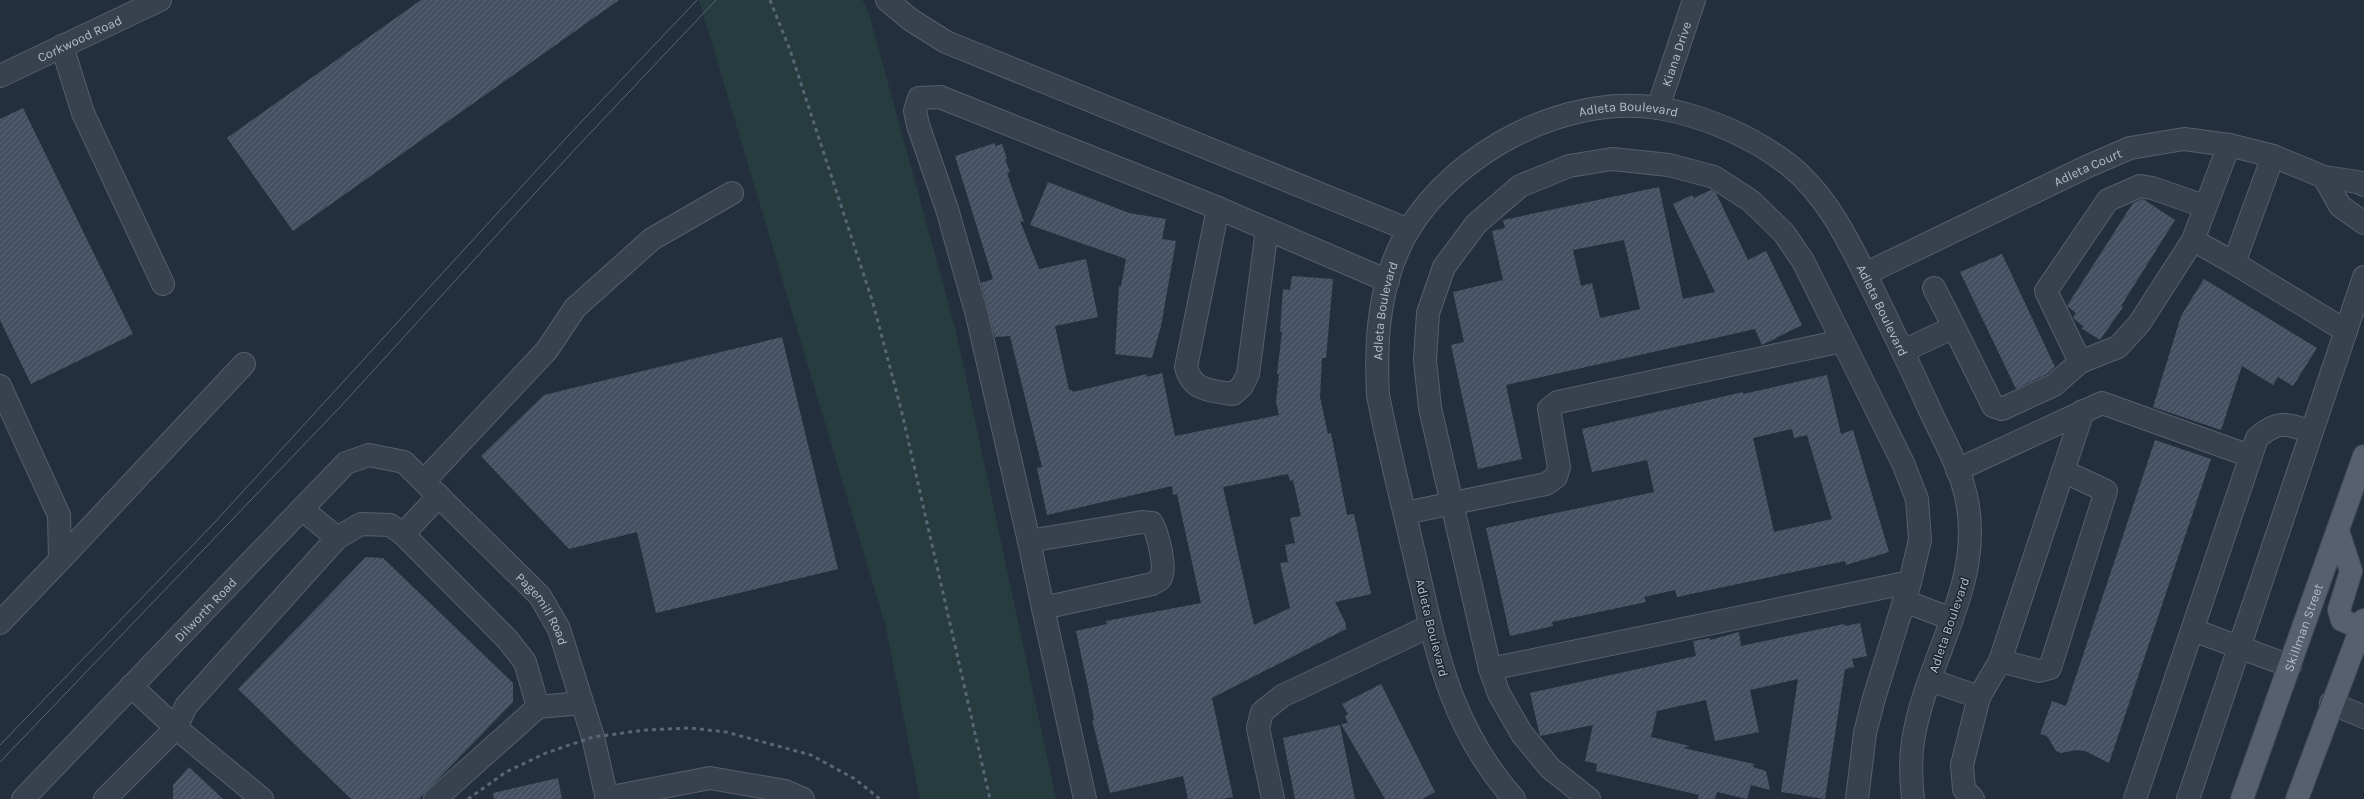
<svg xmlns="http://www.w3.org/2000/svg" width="2364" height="799" font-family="Karla,sans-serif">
<defs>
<pattern id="building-hatch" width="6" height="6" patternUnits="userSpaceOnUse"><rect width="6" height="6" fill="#455162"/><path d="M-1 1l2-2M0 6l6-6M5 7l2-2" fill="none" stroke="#5d6877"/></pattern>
</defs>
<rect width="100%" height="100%" fill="#242f3e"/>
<path fill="#263c3f" d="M699,0H862L868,10L956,331L1056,799H920L886,628Z"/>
<path fill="url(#building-hatch)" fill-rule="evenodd" d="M421,0H619L293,231L227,138Z
M23,108L133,334L31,384L0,320V119Z
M995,143V146L1002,144L1007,159H1005L1010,172L1007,173L1024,222L1020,221L1039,269L1086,259L1098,317L1055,326L1069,390H1072L1073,392L1147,374L1146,377L1162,373L1175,436L1279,415L1276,402L1279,374H1277L1282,332H1280L1283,289L1290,290L1292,276L1333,279L1326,358H1322L1320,397L1328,434L1331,433L1347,515L1354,514L1371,594L1335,602L1346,624V629L1212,698L1233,797L1222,799H1188L1183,776L1110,793L1092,720H1094L1088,687L1076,631L1107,624L1106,621L1201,603L1177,494L1173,495L1172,486L1047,515L1037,468L1042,467L1010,336L995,337L981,283L993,279L955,156ZM1288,474L1290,481L1293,480L1301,516L1290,518L1295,543L1285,545L1288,562L1280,563L1290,608L1254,625L1223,487Z
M1048,182L1129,213L1166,219L1162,239L1176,241L1161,326L1152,358L1115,354L1119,286H1121L1126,259L1030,225Z
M1659,187L1683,299L1715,292L1673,204L1692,195L1694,198L1711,190L1716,193L1748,260L1766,251L1802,325L1762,345L1755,329L1506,385L1522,459L1478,469L1451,345L1464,342L1453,292L1503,280L1492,231L1505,228L1503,220ZM1624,240L1640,309L1600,318L1592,283L1581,286L1573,250Z
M2143,199L2175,220L2121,306L2123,307L2100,340L2081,328L2084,327L2073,318L2076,313L2067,306L2133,203Z
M2002,254L2055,367L2047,374L2016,389L1960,272Z
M2204,279L2317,348L2293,386L2278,377L2273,385L2242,366L2221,430L2153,407L2181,316Z
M782,337L838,569L656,613L637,532L569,549L481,456L544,395Z
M1827,375L1841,434L1853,430L1889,552L1846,565L1845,561L1677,597L1675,590L1644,597L1646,602L1552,622L1553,626L1510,636L1486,528L1654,492L1647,460L1592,472L1582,429L1743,392V394ZM1792,429L1794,438L1807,435L1832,519L1774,532L1753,438Z
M2155,440L2211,459L2109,763L2085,751L2076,750L2061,753L2056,751L2047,736L2040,734L2052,701L2066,706Z
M366,557L383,558L513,683V702L419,799H351L238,689Z
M1860,623L1867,656L1852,659L1854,667L1845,669L1825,799L1781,792L1798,679L1750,690L1759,732L1715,741L1706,700L1657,711L1651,737L1690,746L1683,748L1754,764L1753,767L1766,771L1770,790L1751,785L1747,799L1717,792L1715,799H1698L1699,795L1596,771L1597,764L1585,761L1593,725L1540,736L1530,693L1696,656L1693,641L1710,638V640L1739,632L1741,646L1844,624L1845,626Z
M1381,684L1435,792L1422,799H1385L1341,724L1348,723L1345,716L1348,714L1342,704Z
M1340,725L1355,799H1295L1283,738Z
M189,767L223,799H173V785Z
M558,778L562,799H494L493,793Z"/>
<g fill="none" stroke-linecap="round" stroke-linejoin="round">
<defs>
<g id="minor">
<path d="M887,0L911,20L946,42L1409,230"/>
<path d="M62,46L83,113L163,284"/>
<path id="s1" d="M0,76L160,0"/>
<path id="s2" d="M1658,108L1694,0"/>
<path d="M2229,145L2193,240L2234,263"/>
<path d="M2273,156L2234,263L2346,331"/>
<path d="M2324,177L2340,206L2364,223"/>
<path d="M1218,208L1186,367C1192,391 1211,391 1233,394L1242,386L1248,374L1267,229"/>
<path d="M2193,240L2139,324L2118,347L2080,362L2046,291L2108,200L2140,186L2152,188L2204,206"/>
<path id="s3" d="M1865,274L2086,167L2130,148L2184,139L2229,145L2273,156L2324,177L2358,182L2364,185"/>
<path d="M1954,327L1993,406L2002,409L2054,385L2080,362"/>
<path d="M1903,351L1954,327L1934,288"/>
<path d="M0,386L59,515L60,560L0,623"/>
<path d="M1957,470L2102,403L2250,456"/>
<path d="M424,481L547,350L575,308L652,239L732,193"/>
<path d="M302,509L337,538"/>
<path d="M1405,513L1546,484L1556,477L1559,467L1549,409L1558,402L1842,341"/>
<path d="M403,534L439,496"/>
<path d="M1029,541L1043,608"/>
<path d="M60,560L244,364"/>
<path d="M1904,601L1952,619"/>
<path d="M2193,630L2290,666"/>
<path d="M2000,661L2039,671L2050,668L2106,491L2063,471"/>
<path d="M1490,669L1910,582"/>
<path d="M1930,680L1979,697L2000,661L2083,411"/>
<path d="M2331,703L2364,717"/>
<path d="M538,707L582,703"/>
<path d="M606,798L710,778L785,791L803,799"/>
<path id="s4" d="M23,799L346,463L369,455L404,462L540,596L559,629L593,737L607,799"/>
<path d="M105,799L176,728L131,686"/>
<path d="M262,799L176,728L186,706L337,538L361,524L390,525L403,534L507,639L525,662L538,707L435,799"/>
<path d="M1085,799L1043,608L1152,584C1154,582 1159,581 1160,579C1168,570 1157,532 1152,523L1142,522L1029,541L977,315L947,209L918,125L915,111L919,98L940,97L1218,208L1388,281"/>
<path d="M1273,799L1258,728L1262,712L1282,696L1430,626"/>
<path id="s5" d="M1514,799C1447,723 1435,644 1413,549C1401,498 1388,447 1378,395C1375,339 1379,280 1408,231C1456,151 1565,94 1658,108C1703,115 1753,137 1789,165C1830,198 1852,248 1875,294C1893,331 1911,368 1928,406C1941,435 1959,465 1966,496C1986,583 1926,657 1913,741C1910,760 1911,780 1913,799"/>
<path d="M1589,799L1550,768L1522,734L1499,694L1490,669L1430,408L1425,360L1428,313L1444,267L1476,224L1520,186L1569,166L1612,159L1669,165L1714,177L1751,201L1784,233L1803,261L1903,463L1917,499L1920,540L1910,582L1874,698L1865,733L1857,799"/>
<path d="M1973,799L1964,789L1962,765L1979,697"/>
<path d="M2135,799L2257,438C2278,420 2286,423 2310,432"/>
<path d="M2188,799L2364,277"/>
</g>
<g id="major">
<path d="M2338,531L2351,571L2339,610L2342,620L2360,628"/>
<path id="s6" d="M2242,799L2364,456"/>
<path d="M2297,799L2364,620"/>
</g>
</defs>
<use href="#minor" stroke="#565f6c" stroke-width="24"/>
<use href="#major" stroke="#414a57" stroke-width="24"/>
<use href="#minor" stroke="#38414e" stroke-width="22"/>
<use href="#major" stroke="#56606e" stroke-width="22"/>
<path stroke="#5a6575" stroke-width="1" d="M0,745L215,522L566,138L697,0
M0,762L341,406L577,147L716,0"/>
<path stroke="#5a6575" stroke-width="3" stroke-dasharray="4 4" stroke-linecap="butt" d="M770,0L790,50L873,303L902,413L990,799
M468,799L506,772L546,753L593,737L646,730L690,728L726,732L811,755L855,779L880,799"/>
</g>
<g text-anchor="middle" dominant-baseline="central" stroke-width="3" stroke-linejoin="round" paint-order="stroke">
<g font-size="13" fill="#b4bcc9" stroke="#1d2633">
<text stroke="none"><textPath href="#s1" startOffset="88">Corkwood Road</textPath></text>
<text stroke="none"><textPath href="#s2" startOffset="57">Kiana Drive</textPath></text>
<text stroke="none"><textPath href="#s5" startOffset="864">Adleta Boulevard</textPath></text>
<text stroke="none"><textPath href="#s3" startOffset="247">Adleta Court</textPath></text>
<text stroke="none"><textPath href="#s5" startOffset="1212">Adleta Boulevard</textPath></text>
<text stroke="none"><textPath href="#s5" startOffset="516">Adleta Boulevard</textPath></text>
<text stroke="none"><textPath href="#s4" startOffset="263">Dilworth Road</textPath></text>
<text stroke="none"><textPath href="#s4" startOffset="729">Pagemill Road</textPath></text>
<text transform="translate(1949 625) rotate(-71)">Adleta Boulevard</text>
<text transform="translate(1432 628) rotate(76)">Adleta Boulevard</text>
<text stroke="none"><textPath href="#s6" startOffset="182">Skillman Street</textPath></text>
</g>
</g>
</svg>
